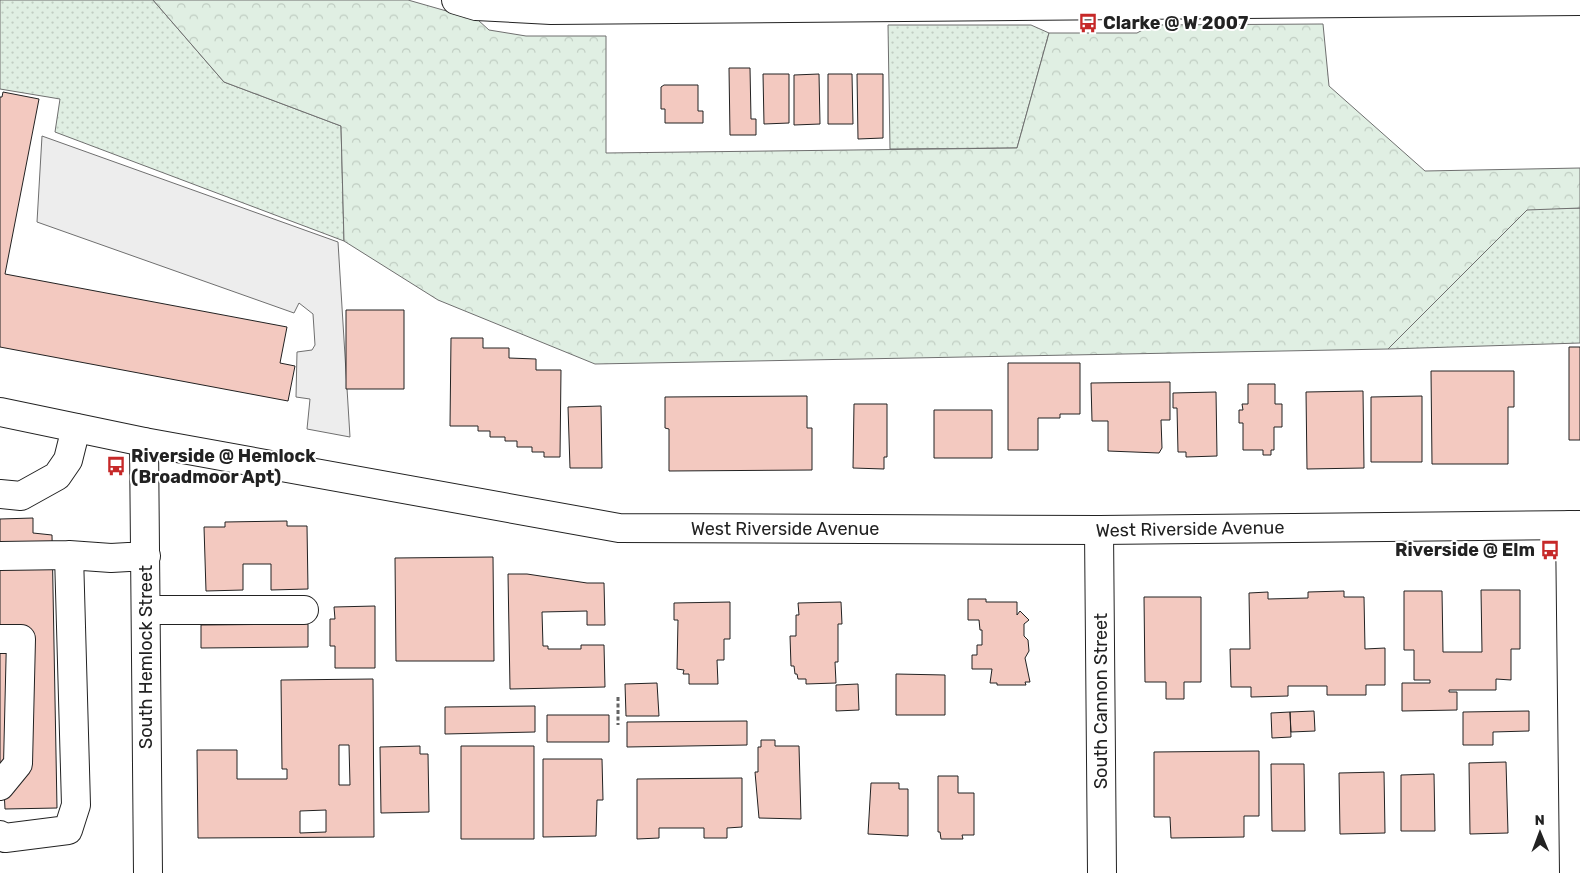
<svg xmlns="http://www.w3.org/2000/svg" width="1580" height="873" font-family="Rubik,sans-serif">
<defs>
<pattern id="grass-dots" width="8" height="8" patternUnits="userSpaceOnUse" patternTransform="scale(1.25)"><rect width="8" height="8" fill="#e0efe3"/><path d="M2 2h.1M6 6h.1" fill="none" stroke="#c0cdc2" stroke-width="1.8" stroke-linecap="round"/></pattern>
<pattern id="forest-crowns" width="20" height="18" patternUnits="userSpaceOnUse" patternTransform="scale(1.25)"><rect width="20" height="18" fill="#e0efe3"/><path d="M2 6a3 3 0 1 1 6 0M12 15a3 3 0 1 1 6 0" fill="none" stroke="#c0cdc2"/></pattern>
</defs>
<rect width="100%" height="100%" fill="#fff"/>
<path fill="url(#grass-dots)" stroke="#6f6f6f" d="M0,0H153L224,82L341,126L344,241L55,132L60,99L0,89Z
M888,25H1031L1049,33L1017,148L890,149Z
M1580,208V343L1388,349L1527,209Z"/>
<path fill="url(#forest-crowns)" stroke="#6f6f6f" d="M153,0H408L478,20L489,30L526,36H606V153L1017,148L1049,33H1137L1152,25L1323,24L1329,86L1425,171L1580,168V208L1527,210L1388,349L595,364L438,300L344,241L341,126L224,82Z"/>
<path fill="#ededed" stroke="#6f6f6f" d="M42,136L338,242L350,437L307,429L310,399L296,397L297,352L312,350L315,345L313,314L299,303L294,313L37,222Z"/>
<path fill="#f3c9c0" stroke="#222" fill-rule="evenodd" d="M729,68H750L751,119H756V135H730Z
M763,74H789V123L764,124Z
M819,74L820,124L794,125V75Z
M828,74H852L853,124H828Z
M857,74H883V138L858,139Z
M664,85H698V111H703V123H665V109H661V87Z
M3,92L39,99L5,274L287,327L280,363L295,366L288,401L0,347V97H2Z
M346,310H404V389H346Z
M451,338H483V348H509V358L536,359V370H561L560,457H544V452H532V447H517V441H505V437H490V431H478V426H450Z
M1569,347H1580V440H1569Z
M1008,363H1080V414H1060V418H1038V450H1008Z
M1431,371H1514V407H1508V464H1432Z
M1170,382V420H1161L1162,448L1159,453L1108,451V421H1092L1091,383Z
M1248,384H1275V404H1282V427H1274V450H1271V455H1263V450H1243V423H1239V410H1243L1242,404H1248Z
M1363,391L1364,468L1307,469L1306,392Z
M1216,392L1217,456L1186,457V452H1178L1177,408H1173V393Z
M807,396V428H812V470L669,471V429L665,428V397Z
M1422,396V462H1371V397Z
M854,404H887V457H884V469L853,468Z
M601,406L602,468H570L568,407Z
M934,410H992V458H934Z
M33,518V533L52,535L57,808L5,809L3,771H0V519Z
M287,521V526H307L308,589L271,590V564H243V590L206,591L204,527H225V522Z
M493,557L494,661H396L395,558Z
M508,574H527L587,583H604L605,625H587V611L542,612L543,646H548V649H581V645H604L605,687L510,689Z
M1481,590H1520V649H1511V680L1496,679V690H1449V692H1457V710L1402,711V683H1430V680H1414V650H1404V591H1442L1443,652H1482Z
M1344,591V597H1364L1365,649L1385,648V685H1366V695H1327V686H1288V696L1251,697V687H1231L1230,649H1250L1249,593L1268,592V599L1308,598V592Z
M1144,597H1201V682H1184V699H1166V682H1145Z
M968,599H986V602H1017V615L1020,611L1029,620L1024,624V636L1028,640L1029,651L1025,658L1030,682H1025L1026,685H997V683H990L992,669H972V655H977V645H982V630H980L979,620H968Z
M730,602V639H724V660H717L718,684H689V674H683L684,670L677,669L678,620H674V603Z
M841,602L842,624H838V662H835L836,683L806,684V679H798L797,674H795L794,666H791L790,636H796V615H799L798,603Z
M375,606V668H335V646H330V619H335L334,607Z
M308,624V647L201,648V625Z
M896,674L945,675V715H896Z
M373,679L374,837L198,838L197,750H237V779H287V769H282L281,680ZM339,745H349L350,785H339ZM326,810V832L300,833V811Z
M657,683L659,716H626L625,684Z
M858,684L859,710L836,711V685Z
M535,706V732L445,734V707Z
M1314,711L1315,731L1291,732L1290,712Z
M1529,711V731L1493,732V745H1463V712Z
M1290,712L1291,737L1272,738L1271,713Z
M547,715H609V742H547Z
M747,721V745L627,747V722Z
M761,740H775V746H799L801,819L759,818L755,772H758V747H761Z
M420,746V754H428L429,812L381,813L380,747Z
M461,746H534V839H461Z
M1259,751V816H1244V837L1171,838L1170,817H1154V752Z
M543,759H602L603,800H597L596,836L543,837Z
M1506,762L1508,833L1470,834L1469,763Z
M1271,764H1304L1305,831H1272Z
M1384,772L1385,833L1340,834L1339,773Z
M1434,774L1435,831H1401V775Z
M938,776H958V793H974V835H962L963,839H941L940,832H938Z
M742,778V827L727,828V838H704V828H659V838L637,839V779Z
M871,783H899V789H908V836L868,834Z"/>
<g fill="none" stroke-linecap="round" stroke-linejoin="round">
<defs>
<path id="minor" d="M456,0L476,6L551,10L1580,1
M144,442L148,873
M0,494L21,496L57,476L68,460L76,428
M1570,525L1574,873
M1099,530L1102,873
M0,556L69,555
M146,610H304
M0,639H21L18,764L0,786
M0,835L5,838L68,830L76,805L69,555L111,558L146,556"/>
<path id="major" d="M0,412L144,442L619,528L1099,530L1580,525"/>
</defs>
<use href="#minor" stroke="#222" stroke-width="30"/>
<use href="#major" stroke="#222" stroke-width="30"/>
<path stroke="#646464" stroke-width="3" stroke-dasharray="4 2.5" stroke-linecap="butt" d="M618,697V725"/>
<use href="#minor" stroke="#fff" stroke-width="28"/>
<use href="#major" stroke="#fff" stroke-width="28"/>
</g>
<defs>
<symbol id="bus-bare" viewBox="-9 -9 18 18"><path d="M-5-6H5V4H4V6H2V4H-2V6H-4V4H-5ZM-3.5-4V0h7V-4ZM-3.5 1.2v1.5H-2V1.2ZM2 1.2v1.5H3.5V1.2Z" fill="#c62828" stroke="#fff" stroke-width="2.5" paint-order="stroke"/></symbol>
</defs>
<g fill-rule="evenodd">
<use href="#bus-bare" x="1074" y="9" width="28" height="28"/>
<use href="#bus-bare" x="102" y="452" width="28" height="28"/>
<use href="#bus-bare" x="1536" y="536" width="28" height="28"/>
</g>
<g text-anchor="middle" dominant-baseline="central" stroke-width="4" stroke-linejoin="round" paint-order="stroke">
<g font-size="18" font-weight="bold" fill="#222" stroke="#fff" text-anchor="start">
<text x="1103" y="23">Clarke @ W 2007</text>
<text x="131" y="456">Riverside @ Hemlock<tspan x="131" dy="21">(Broadmoor Apt)</tspan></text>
<text x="1535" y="550" text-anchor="end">Riverside @ Elm</text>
</g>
<g font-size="18" fill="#222" stroke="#fff">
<text x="785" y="529">West Riverside Avenue</text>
<text transform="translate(1190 529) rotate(-1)">West Riverside Avenue</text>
<text transform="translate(146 657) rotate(-90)">South Hemlock Street</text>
<text transform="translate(1101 701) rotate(-90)">South Cannon Street</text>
</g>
</g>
<g transform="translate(1540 833) rotate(359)" stroke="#ffffff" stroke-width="4" paint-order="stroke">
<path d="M0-4L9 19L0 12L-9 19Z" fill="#222222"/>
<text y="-8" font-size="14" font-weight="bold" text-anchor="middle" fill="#222222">N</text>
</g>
</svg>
